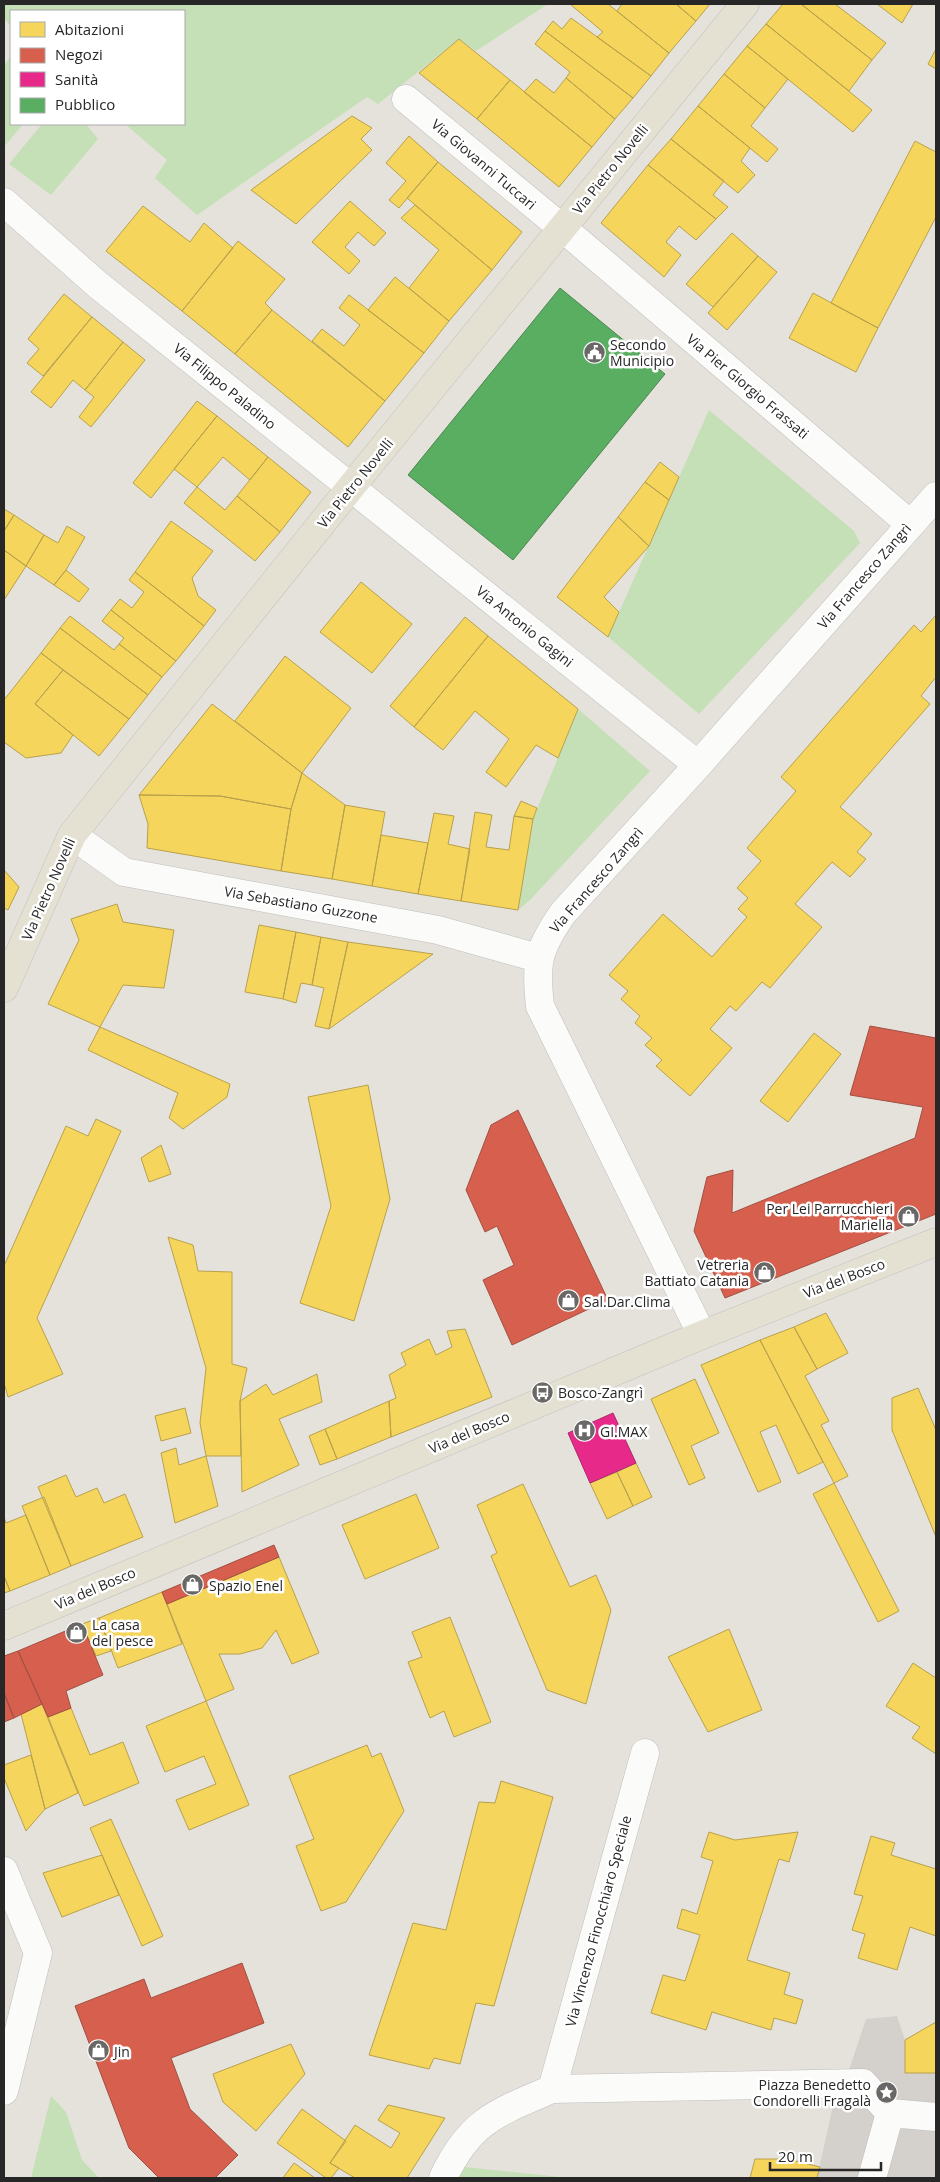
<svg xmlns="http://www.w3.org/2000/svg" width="940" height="2182" font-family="'Open Sans',sans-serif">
<rect width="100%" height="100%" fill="#e5e2dc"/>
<path fill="#c5e0b6" d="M4,4H548L476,51L459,39L378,104L367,97L197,215L155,178L167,160L125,124H184V11H11V26L4,19Z
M11,56V124H23L4,147V65Z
M42,124H86L98,139L51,195L9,164Z
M709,410L854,531L860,543L699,714L608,637Z
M578,709L650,771L530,900L518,910L533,819Z
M51,2096L66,2112L82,2160L99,2178H31Z
M464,2167L570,2178H458Z"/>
<path fill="#d4d0cb" d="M897,2016L905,2040L906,2072L936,2073V2178H817L834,2101L850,2067L866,2019Z"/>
<path fill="#f6d55c" stroke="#b8a14c" d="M570,4H608L669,53L651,76L597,37L603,32Z
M622,4H676L696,21L669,53L617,11Z
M676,4H710L696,21Z
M783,4H801L872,60L849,91L766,24Z
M801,4H835L886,43L872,60Z
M877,4H913L902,23Z
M571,18L651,76L633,98L545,31L553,21L562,29Z
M766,24L872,110L853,132L747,46Z
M545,31L633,98L615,119L566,78L570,72L535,44Z
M459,39L510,80L477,119L419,73Z
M747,46L788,79L765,108L724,74Z
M936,49V69L928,64Z
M724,74L765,108L751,126L778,149L767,162L698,106Z
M566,78L615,119L592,147L524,92L536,79L554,93Z
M510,80L592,147L559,187L477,119Z
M698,106L750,148L741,161L755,175L738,193L671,139Z
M352,116L372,128L361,139L372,150L296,224L251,190Z
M409,136L438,162L399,208L389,200L406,181L386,163Z
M671,139L724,181L713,195L728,207L716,219L648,165Z
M915,141L936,152V217L878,328L831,303Z
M438,162L522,232L492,270L407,198Z
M648,165L716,219L696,240L679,226L666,242L681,255L664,277L601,223Z
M350,201L386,233L374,246L358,232L345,247L360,261L349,274L312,242Z
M415,205L492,270L449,321L409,288L439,250L401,218Z
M143,206L190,242L204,223L233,248L182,311L106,251Z
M732,233L758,256L713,307L686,284Z
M238,241L285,279L265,303L272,310L235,354L182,311Z
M758,256L777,272L727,330L708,313Z
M395,277L449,321L424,353L368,310Z
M813,293L878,328L856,372L789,338Z
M64,294L92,317L43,376L27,363L39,349L28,339Z
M349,295L424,353L385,401L312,341L322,329L344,346L360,325L339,308Z
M272,310L385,401L348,447L235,354Z
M92,317L123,342L85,390L73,380L51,408L31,392Z
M123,342L145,360L91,427L79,417L94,397L85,390Z
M197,401L217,416L151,498L133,483Z
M217,416L268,457L250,480L223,457L197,487L174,469Z
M268,457L311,492L280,532L237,496Z
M660,462L679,477L669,500L645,482Z
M645,482L669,500L649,546L618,517Z
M197,487L225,510L237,496L280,532L255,561L184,503Z
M4,509L14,515L4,531Z
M14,515L44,535L26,566L4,550V531Z
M618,517L649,546L604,597L619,612L608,637L557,597Z
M171,521L213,551L192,578L198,596L216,610L204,626L135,572Z
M67,526L85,537L66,570L54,585L26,566L44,535L58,543Z
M4,550L26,566L4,600Z
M66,570L89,589L79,602L54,585Z
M135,572L204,626L176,661L111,610L120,599L132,608L144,592L129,580Z
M361,582L412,624L372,673L320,632Z
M111,610L176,661L162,677L119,644L124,638L102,621Z
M936,615V677L921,696L930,704L840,807L872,834L857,852L866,859L850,877L832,862L795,904L822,927L770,988L762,982L736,1011L730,1006L710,1029L732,1048L690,1096L656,1066L662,1060L645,1045L652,1038L635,1023L640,1016L621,999L628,991L609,975L663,914L712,957L747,917L738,909L748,898L737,888L761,861L747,848L796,791L781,777L914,625L921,632Z
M70,616L114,650L119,644L162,677L148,695L60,628Z
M465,617L488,636L414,727L390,706Z
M60,628L148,695L129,719L41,653Z
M488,636L578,709L558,758L536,745L506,787L486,772L509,739L475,711L443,750L414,727Z
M41,653L63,670L35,704L73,735L61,753L26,758L4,742V700Z
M285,656L351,708L302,773L235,721Z
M63,670L129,719L99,756L35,704Z
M212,704L302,773L291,809L220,796L139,795Z
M302,773L345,805L332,879L281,871L291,809Z
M139,795L220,796L291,809L281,871L147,848L148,824Z
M521,801L537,808L533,819L514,816Z
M345,805L385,812L372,886L332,879Z
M475,812L492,815L486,847L509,850L514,816L533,819L518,910L461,901Z
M434,813L454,816L448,844L470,849L461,901L418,894Z
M381,835L428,843L418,894L372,886Z
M4,870L19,887L8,910L4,908Z
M117,904L123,922L174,930L164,988L123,985L100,1027L48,1004L79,940L71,919Z
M259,925L296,932L283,999L245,992Z
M296,932L321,937L312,985L301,983L296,1003L283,999Z
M321,937L348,942L329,1029L315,1026L324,988L312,985Z
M348,942L433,954L329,1029Z
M100,1027L230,1084L227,1097L183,1129L169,1118L178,1093L88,1050Z
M814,1033L841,1054L788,1122L760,1101Z
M368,1085L390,1199L354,1321L300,1303L331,1206L308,1097Z
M96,1119L121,1131L37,1318L63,1374L8,1397L4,1383V1266L66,1126L88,1136Z
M161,1145L171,1174L149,1182L141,1158Z
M168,1237L193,1245L198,1271L232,1272V1364L247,1368L240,1401L241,1456H206L200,1423L206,1368Z
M826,1313L848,1353L817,1369L794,1327Z
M794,1327L817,1369L805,1376L829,1421L821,1425L848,1476L834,1483L760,1340Z
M465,1329L492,1397L391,1437L389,1401L396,1398L389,1375L406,1365L401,1353L429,1339L436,1355L452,1347L447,1331Z
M760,1340L823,1462L798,1474L776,1425L760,1432L781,1482L758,1492L701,1365Z
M317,1374L322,1402L279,1419L299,1465L242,1492L240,1401L266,1384L273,1395Z
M695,1379L719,1433L691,1446L705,1478L689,1485L651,1399Z
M918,1388L936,1430V1537L892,1430V1398Z
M389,1401L391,1437L337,1459L325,1429Z
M185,1408L191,1433L161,1441L155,1416Z
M325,1429L337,1459L320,1465L309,1436Z
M176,1448L179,1465L206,1456L218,1506L175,1523L161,1453Z
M636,1463L652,1497L633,1506L617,1472Z
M617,1472L633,1506L607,1519L590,1483Z
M66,1475L76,1497L97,1488L104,1503L125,1494L143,1537L71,1566L38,1487Z
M834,1483L899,1611L878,1622L813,1494Z
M523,1484L570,1587L596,1575L611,1610L586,1704L547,1690L491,1556L497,1553L477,1505Z
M416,1494L439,1548L365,1579L342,1525Z
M44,1497L71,1566L50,1575L22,1506Z
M26,1515L50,1575L10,1591L4,1576V1517L6,1523Z
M279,1557L319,1653L292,1664L276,1630L262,1648L240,1654H219L234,1689L206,1701L167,1604Z
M4,1576L10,1591L4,1593Z
M162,1592L182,1644L118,1668L99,1618Z
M450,1617L491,1722L454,1737L444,1711L430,1718L408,1662L422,1657L412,1632Z
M99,1618L111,1651L96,1656L82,1624Z
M729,1629L762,1710L708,1732L668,1657Z
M913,1663L936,1678V1754L912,1738L920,1727L886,1706Z
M206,1701L249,1805L189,1830L176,1800L216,1784L204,1756L165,1772L146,1726Z
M42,1704L78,1793L45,1809L21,1714Z
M71,1708L90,1755L123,1742L139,1783L84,1806L48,1717Z
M367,1745L372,1757L381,1753L404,1811L346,1902L321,1911L296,1846L314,1839L289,1776Z
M31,1755L45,1809L26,1831L4,1778V1765Z
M501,1781L553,1797L494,2006L476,2003L460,2064L434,2058L429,2069L369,2055L413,1923L446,1930L479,1802L495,1803Z
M111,1819L163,1936L142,1946L90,1828Z
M709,1832L735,1840L798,1832L789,1862L779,1859L747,1960L790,1973L784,1994L803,2000L796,2024L774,2018L771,2030L712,2012L706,2030L651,2013L663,1975L685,1981L700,1935L677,1928L682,1909L697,1914L713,1861L701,1857Z
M871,1836L895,1843L891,1855L936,1869V1936L910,1927L897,1970L858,1958L865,1934L852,1930L863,1896L854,1894Z
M102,1855L119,1895L62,1917L43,1873Z
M936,2022V2073H905V2040Z
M291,2044L305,2074L256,2131L223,2102L213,2074Z
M388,2105L445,2118L407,2178H355L330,2163L355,2125L391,2148L400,2133L378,2120Z
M302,2109L346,2141L330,2163L339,2168L331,2178H326L277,2143Z
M755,2159H788L820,2167L817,2178H750Z
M294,2163L315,2178H283Z"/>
<path fill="#d6604d" stroke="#a24f42" d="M870,1026L936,1038V1214L725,1298L694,1231L707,1177L733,1170L732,1213L915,1138L923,1107L850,1095Z
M518,1110L608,1300L512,1345L483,1280L514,1265L497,1226L485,1232L466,1190L491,1125Z
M274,1545L279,1557L167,1604L162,1592Z
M82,1624L103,1675L66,1691L71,1708L48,1717L18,1651Z
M18,1651L42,1704L14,1718L4,1693V1656Z
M4,1693L14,1718L4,1722Z
M242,1963L264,2023L171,2058L190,2109L238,2155L215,2178H159L129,2148L75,2006L144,1979L151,1998Z"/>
<path fill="#e7298a" stroke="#ad286c" d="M613,1413L636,1463L590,1483L568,1433Z"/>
<path fill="#5aae61" stroke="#4b8650" d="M560,288L665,374L513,560L408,475Z"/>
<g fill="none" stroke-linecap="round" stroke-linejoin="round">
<defs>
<path id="minor" d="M406,99L579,242L910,524
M4,202L98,285L698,765
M72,835L124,872L438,930L538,958
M702,1335L540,1006C535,962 538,949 563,913L698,765L936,496
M645,1753L552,2089L863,2083L890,2113
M4,1871L38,1953L4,2091
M443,2178C470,2121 496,2113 552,2089
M872,2178L890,2113L936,2117"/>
<path id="major" d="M4,988L72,835L351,487L745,4
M4,1626L702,1335L936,1242"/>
</defs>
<use href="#minor" stroke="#bfbebe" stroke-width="29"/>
<use href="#major" stroke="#c2c1bf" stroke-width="29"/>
<use href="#minor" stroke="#fbfbfa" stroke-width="28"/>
<use href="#major" stroke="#e4e1d2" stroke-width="28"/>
</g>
<defs>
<symbol id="civic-disc" viewBox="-11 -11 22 22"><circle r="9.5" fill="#6a6866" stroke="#fff"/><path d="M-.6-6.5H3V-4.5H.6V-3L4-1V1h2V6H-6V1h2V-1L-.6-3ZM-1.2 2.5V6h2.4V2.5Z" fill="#fff"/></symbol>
<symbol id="shop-disc" viewBox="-11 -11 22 22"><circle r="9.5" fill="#6a6866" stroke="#fff"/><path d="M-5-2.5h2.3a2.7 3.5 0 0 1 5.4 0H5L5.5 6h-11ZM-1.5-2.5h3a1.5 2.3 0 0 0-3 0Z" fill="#fff"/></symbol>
<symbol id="bus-disc" viewBox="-11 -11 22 22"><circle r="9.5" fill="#6a6866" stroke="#fff"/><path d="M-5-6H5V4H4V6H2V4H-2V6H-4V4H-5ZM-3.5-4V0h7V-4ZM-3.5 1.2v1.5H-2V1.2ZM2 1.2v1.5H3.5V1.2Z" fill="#fff"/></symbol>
<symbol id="hospital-disc" viewBox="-11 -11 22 22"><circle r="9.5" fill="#6a6866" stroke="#fff"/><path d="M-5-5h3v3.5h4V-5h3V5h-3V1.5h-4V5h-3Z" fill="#fff"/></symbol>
<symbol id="sight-disc" viewBox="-11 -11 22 22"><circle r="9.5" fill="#6a6866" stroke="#fff"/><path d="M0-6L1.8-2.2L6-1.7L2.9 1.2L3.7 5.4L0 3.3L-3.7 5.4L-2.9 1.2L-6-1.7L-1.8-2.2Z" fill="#fff"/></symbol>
</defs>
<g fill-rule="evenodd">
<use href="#civic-disc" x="582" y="340" width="25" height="25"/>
<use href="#shop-disc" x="896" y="1204" width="25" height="25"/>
<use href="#shop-disc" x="752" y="1260" width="25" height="25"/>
<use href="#shop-disc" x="556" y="1288" width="25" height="25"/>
<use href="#bus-disc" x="530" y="1380" width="25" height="25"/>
<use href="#hospital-disc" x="572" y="1418" width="25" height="25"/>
<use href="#shop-disc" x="180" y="1572" width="25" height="25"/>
<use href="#shop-disc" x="64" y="1620" width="25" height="25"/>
<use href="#shop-disc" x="86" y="2038" width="25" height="25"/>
<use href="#sight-disc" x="874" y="2080" width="25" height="25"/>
</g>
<g text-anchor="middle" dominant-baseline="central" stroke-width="5" stroke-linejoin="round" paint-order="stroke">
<g font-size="14" fill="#272727" stroke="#fff">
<text transform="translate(484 164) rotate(40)">Via Giovanni Tuccari</text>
<text transform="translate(610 169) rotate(-51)">Via Pietro Novelli</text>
<text transform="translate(225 386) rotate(39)">Via Filippo Paladino</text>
<text transform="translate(748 386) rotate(40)">Via Pier Giorgio Frassati</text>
<text transform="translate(355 483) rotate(-51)">Via Pietro Novelli</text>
<text transform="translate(864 576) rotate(-49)">Via Francesco Zangrì</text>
<text transform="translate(525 626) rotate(39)">Via Antonio Gagini</text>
<text transform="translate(596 880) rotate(-49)">Via Francesco Zangrì</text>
<text transform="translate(48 889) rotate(-66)">Via Pietro Novelli</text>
<text transform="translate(301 904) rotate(10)">Via Sebastiano Guzzone</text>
<text transform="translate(844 1278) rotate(-21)">Via del Bosco</text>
<text transform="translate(469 1432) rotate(-23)">Via del Bosco</text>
<text transform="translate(95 1588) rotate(-23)">Via del Bosco</text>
<text transform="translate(598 1921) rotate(-75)">Via Vincenzo Finocchiaro Speciale</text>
</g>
<g font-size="14" fill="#272727" stroke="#fff" text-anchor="start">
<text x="610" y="344">Secondo<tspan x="610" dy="16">Municipio</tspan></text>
<text x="893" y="1208" text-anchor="end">Per Lei Parrucchieri<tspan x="893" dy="16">Mariella</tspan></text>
<text x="749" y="1264" text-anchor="end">Vetreria<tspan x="749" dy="16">Battiato Catania</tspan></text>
<text x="584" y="1301">Sal.Dar.Clima</text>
<text x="558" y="1392">Bosco-Zangrì</text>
<text x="600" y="1431">GI.MAX</text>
<text x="209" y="1585">Spazio Enel</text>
<text x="92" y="1624">La casa<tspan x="92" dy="16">del pesce</tspan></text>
<text x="114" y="2051">Jin</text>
<text x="871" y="2084" text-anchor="end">Piazza Benedetto<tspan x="871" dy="16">Condorelli Fragalà</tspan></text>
</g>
</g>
<rect width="940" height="2182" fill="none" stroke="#272727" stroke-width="10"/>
<rect x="10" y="10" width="175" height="115" fill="#ffffff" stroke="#a9a9a9"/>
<rect x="20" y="22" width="25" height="15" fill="#f6d55c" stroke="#a9a9a9"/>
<text x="55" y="35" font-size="15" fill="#272727">Abitazioni</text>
<rect x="20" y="48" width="25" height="15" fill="#d6604d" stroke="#a9a9a9"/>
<text x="55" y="60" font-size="15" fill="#272727">Negozi</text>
<rect x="20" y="72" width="25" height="15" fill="#e7298a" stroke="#a9a9a9"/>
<text x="55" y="85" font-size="15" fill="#272727">Sanità</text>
<rect x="20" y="98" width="25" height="15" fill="#5aae61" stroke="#a9a9a9"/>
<text x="55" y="110" font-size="15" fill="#272727">Pubblico</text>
<path d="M770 2162v8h111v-8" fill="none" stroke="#272727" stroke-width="2.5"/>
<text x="778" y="2162" font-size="15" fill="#272727" stroke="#ffffff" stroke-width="4" paint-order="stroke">20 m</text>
</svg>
